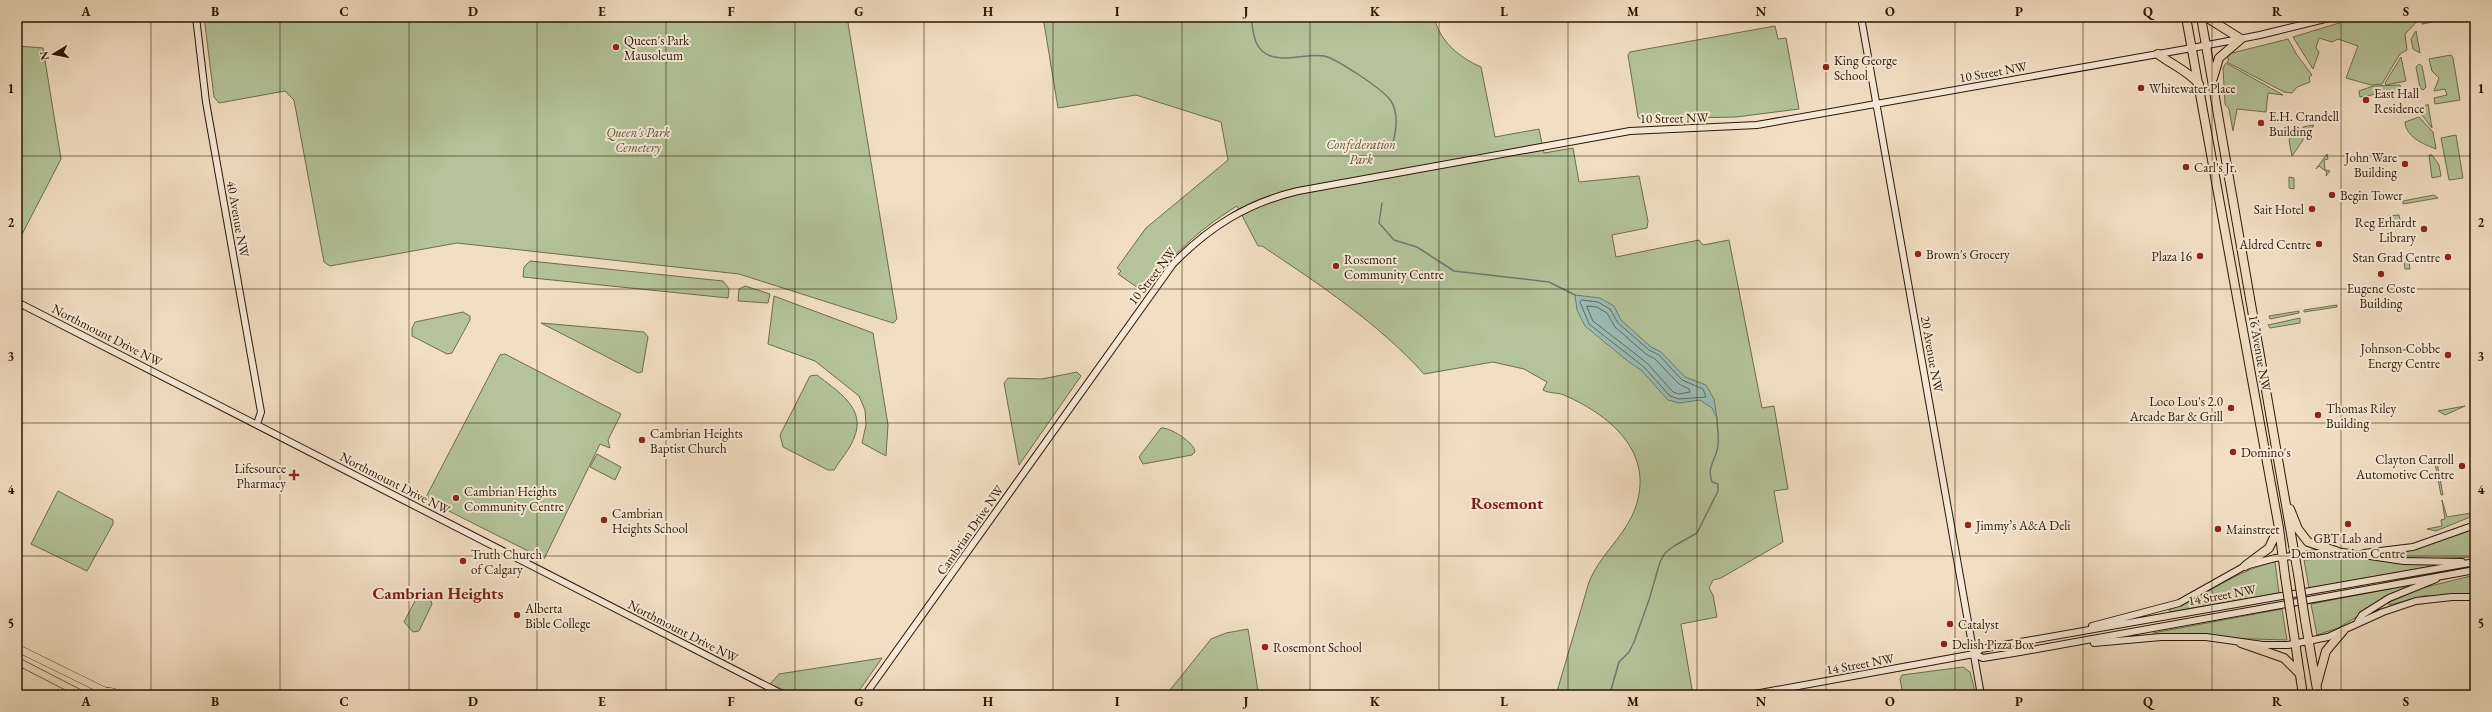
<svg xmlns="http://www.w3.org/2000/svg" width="2492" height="712" font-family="'EB Garamond',serif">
<rect width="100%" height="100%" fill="#f2dfc3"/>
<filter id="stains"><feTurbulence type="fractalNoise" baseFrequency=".005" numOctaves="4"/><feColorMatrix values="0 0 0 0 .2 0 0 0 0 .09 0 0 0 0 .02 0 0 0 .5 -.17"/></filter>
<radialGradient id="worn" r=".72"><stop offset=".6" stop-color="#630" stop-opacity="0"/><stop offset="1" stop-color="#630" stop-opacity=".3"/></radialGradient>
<path fill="#b4c399" stroke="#6e6d4c" d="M204,17H847L897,319L893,323L739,274L457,243L330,266L324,262L294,100L285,91L219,103L214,97Z
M1043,17H1434C1440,42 1459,57 1481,67L1495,137L1539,129L1544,153L1573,148L1579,182L1639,176L1648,221L1647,228L1612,235L1616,257L1699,240L1703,245L1729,240L1762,408L1774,406L1788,489L1774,491L1783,542L1721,578L1713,580L1709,588L1713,595L1717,617L1681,624L1693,695H1556L1589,582C1599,557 1621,539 1632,516C1659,457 1614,417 1564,395C1557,392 1550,394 1543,390L1547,382L1524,369L1493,362L1424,374C1378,323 1319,284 1262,246H1258L1237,206C1195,232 1174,254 1144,292L1118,274L1121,271L1117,268L1146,228L1228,160L1221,122L1136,95L1058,108Z
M2359,17H2421L2405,34L2407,50L2400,54L2382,84L2371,85L2346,78L2358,46L2338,39L2332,42L2319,38L2316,48L2319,52L2313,69L2293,37Z
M2426,17H2459L2422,24Z
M1775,26L1778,39L1786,38L1799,109L1736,117L1640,119L1638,117L1628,55L1630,52Z
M2416,31L2420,53L2413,49L2411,39Z
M2288,39L2297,55L2312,75L2309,77L2310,82L2297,87L2292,93L2284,92L2227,62L2229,59L2226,57L2232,53Z
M17,46L43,48L61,159L17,244Z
M2451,55L2453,58L2460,100L2435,104L2434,98L2447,95L2445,89L2434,91L2439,78L2432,71L2429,59Z
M2401,57L2406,81L2386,85L2385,83Z
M2226,63L2283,95L2268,93L2266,112L2237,109L2233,131L2229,109L2225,104L2223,68Z
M2419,64L2422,66L2426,87L2423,90L2420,88L2416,67Z
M2400,85L2402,96H2400L2399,90L2360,97L2359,91L2373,86Z
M2428,104L2432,128L2422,115L2425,106Z
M2419,117L2433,132L2436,149C2423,144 2406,137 2405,122Z
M2314,125L2305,137L2304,136L2303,127Z
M2302,130L2303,140L2292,156L2289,140L2293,131Z
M2456,135L2463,178L2449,180L2441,138Z
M2327,154L2328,159L2324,160L2325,170L2330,171L2326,176L2327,172L2319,166L2316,169Z
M2429,155H2432L2439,165L2441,176L2432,178Z
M2289,177L2294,178V189L2289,188Z
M2434,195L2438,198L2403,204V201Z
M2399,215L2401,224L2389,219L2388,216Z
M2408,255L2410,269H2405L2403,256Z
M530,261L723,281L729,289L728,298L523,277L524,267Z
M745,286L770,294L768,303L738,301L739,289Z
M774,296L873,333L888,425L886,456L862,443L866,425L865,410L859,396L815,361L768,344Z
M2337,305V307L2304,312V310Z
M2299,311V313L2270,319L2269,316Z
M463,312L470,316V320L452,353L447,354L412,336V328L415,322Z
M2300,318V323L2270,328L2268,325Z
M541,323L644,332L648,337L642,372L638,373Z
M505,354L621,414L608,440L610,448L600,444L544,559L425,499L500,355Z
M1077,372L1081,376L1019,465L1004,383L1008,378L1042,379Z
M817,375C837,391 867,408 854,438C850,449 840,460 834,470H828L783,447L780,435L810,376Z
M2465,406L2445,415L2438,411Z
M1161,428C1170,427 1195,443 1195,452L1192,455L1143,464L1139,457Z
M597,454L621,467L615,480L590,467Z
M2436,457L2443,495H2441L2434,458Z
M58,491L113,520V524L87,571L31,544Z
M2442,500L2447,517L2471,513L2475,515L2436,531L2427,529L2442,526L2441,520L2445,519Z
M2475,529V557L2423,559L2388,556L2387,554L2415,549Z
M2330,558H2365L2428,564V567L2309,588L2304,560Z
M2275,562L2279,593L2170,612L2169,610C2206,596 2236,570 2275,562Z
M2475,575V594L2424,596L2389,605L2388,603L2422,588Z
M2403,586L2404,589L2338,628L2317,635L2311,604Z
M420,595L431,601L432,604L419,631L413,632L404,622L417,597Z
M2282,609L2287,640L2153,636V633Z
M1248,629L1258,691L1263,695H1166L1211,639L1226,633Z
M882,658L856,695H795L770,684L779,674Z
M1963,667L1970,672L1976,695H1903L1900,679L1902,675Z"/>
<path fill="#9bbcb7" stroke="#6d7a6e" d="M1575,295L1600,298L1614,306L1621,320L1651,347L1661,352L1685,377L1706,385L1714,399L1717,418L1712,408L1700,400L1679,403L1668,400L1641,370L1629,362L1585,326L1577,310Z"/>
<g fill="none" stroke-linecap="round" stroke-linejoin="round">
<path stroke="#626a5c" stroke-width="1" d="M1582,300L1598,302L1610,309L1618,323L1649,350L1659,355L1682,380L1703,389L1706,397L1679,399L1670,396L1644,367L1589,324L1580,302Z
M1587,306L1597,307L1607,313L1615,327L1646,354L1655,359L1679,384L1689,389L1690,392L1679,394L1673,392L1647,363L1593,321Z"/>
<path stroke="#6d7a6e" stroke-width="1.5" d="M1191,17H1199
M1251,17C1253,29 1253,42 1262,51C1278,65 1304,53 1324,56C1337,59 1384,90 1391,101C1399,114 1396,130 1393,143
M1382,203L1379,223L1394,240L1417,247L1454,271L1549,282L1575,295
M1611,690L1619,662L1629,652L1634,642L1649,600L1660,562L1665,553L1674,546L1697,533L1718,491V484L1712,482C1706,466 1717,459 1718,445C1719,436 1717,427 1717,418"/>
<defs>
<path id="secondary" d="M196,17L206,102L261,412L257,424
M1861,17L1981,695
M17,302L784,695
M2364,553L2413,547L2475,525
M2357,623L2362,615L2389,598L2436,579
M2092,626L2179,603L2245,566L2275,558L2336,551L2404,561L2462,562
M2094,643L2161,637H2206L2263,645H2288L2328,637L2383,612L2416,601L2452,597H2475
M1974,654L1983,658L2020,652L2475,570
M865,695L1173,264C1209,227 1247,203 1298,191L1630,131L1757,125L2192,48L2260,35L2333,17
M1749,695L1974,654L1981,649L2009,644L2475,562"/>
<path id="primary" d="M17,648L113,695
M17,661L83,695
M109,691L124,695"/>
<path id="highway" d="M2186,17L2279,528L2285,576
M2201,17L2298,574
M2206,17L2241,39L2219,58L2213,78
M2158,54C2172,65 2187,70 2199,84
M2290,509L2298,529L2308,542L2336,551
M2245,566L2269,548L2278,529
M2305,620L2318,695
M2292,622L2303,695
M2241,643L2284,658L2300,674
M2317,684L2326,651L2343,631"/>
</defs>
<use href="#secondary" stroke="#281700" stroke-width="8"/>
<use href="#primary" stroke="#281700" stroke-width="8"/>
<use href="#highway" stroke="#281700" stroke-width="10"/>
<use href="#secondary" stroke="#f7ead8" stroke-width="6"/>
<use href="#primary" stroke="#f2dfc3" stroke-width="7"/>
<use href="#highway" stroke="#f2dfc3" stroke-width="8"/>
<defs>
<path id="highway-bridge" d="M2298,574L2305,620
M2285,576L2292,622"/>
</defs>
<use href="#highway-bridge" stroke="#281700" stroke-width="10" stroke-linecap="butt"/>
<use href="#highway-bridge" stroke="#f2dfc3" stroke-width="8"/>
</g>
<path fill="none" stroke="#281700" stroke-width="1" stroke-opacity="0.55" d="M151,17V695M280,17V695M409,17V695M537,17V695M666,17V695M795,17V695M924,17V695M1053,17V695M1182,17V695M1310,17V695M1439,17V695M1568,17V695M1697,17V695M1826,17V695M1955,17V695M2083,17V695M2212,17V695M2341,17V695M17,156H2475M17,289H2475M17,423H2475M17,556H2475"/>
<g fill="#8f2418" stroke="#f7ead8" stroke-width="1.5">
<circle cx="616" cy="47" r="4"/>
<circle cx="1826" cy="67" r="4"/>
<circle cx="2141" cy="88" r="4"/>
<circle cx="2366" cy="100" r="4"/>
<circle cx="2261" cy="123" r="4"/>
<circle cx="2405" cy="164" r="4"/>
<circle cx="2186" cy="167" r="4"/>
<circle cx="2332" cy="195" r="4"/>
<circle cx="2312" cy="209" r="4"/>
<circle cx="2424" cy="229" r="4"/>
<circle cx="2319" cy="244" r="4"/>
<circle cx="1918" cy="254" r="4"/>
<circle cx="2200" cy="256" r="4"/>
<circle cx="2448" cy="257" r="4"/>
<circle cx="1336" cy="266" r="4"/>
<circle cx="2381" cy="274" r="4"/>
<circle cx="2448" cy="355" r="4"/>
<circle cx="2231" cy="408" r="4"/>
<circle cx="2318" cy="415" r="4"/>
<circle cx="642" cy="440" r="4"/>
<circle cx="2233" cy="452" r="4"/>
<circle cx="2462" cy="466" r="4"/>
<path d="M292 469h4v4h4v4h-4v4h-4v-4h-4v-4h4z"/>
<circle cx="456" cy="498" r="4"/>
<circle cx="604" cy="520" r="4"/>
<circle cx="2348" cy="524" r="4"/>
<circle cx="1968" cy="525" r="4"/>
<circle cx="2218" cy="529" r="4"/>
<circle cx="463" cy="561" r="4"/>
<circle cx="517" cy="615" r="4"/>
<circle cx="1950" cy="624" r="4"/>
<circle cx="1944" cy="644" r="4"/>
<circle cx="1265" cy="647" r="4"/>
</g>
<g text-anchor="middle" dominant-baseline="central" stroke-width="4" stroke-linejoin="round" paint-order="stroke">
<g font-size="13" fill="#281700" stroke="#f7ead8" text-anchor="start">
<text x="624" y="40">Queen's Park<tspan x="624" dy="15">Mausoleum</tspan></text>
<text x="1834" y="60">King George<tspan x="1834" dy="15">School</tspan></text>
<text x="2149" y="88">Whitewater Place</text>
<text x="2374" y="93">East Hall<tspan x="2374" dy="15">Residence</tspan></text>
<text x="2269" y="116">E.H. Crandell<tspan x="2269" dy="15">Building</tspan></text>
<text x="2397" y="157" text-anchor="end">John Ware<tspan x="2397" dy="15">Building</tspan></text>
<text x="2194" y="167">Carl's Jr.</text>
<text x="2340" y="195">Begin Tower</text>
<text x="2304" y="209" text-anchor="end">Sait Hotel</text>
<text x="2416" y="222" text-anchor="end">Reg Erhardt<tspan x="2416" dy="15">Library</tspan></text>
<text x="2311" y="244" text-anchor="end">Aldred Centre</text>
<text x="1926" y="254">Brown's Grocery</text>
<text x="2192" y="256" text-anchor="end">Plaza 16</text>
<text x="2440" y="257" text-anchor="end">Stan Grad Centre</text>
<text x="1344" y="259">Rosemont<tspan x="1344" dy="15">Community Centre</tspan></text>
<text x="2381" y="288" text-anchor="middle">Eugene Coste<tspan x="2381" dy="15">Building</tspan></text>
<text x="2440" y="348" text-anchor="end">Johnson-Cobbe<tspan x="2440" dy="15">Energy Centre</tspan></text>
<text x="2223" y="401" text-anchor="end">Loco Lou's 2.0<tspan x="2223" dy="15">Arcade Bar &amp; Grill</tspan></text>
<text x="2326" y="408">Thomas Riley<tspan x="2326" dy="15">Building</tspan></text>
<text x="650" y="433">Cambrian Heights<tspan x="650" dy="15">Baptist Church</tspan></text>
<text x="2241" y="452">Domino's</text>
<text x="2454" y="459" text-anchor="end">Clayton Carroll<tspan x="2454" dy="15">Automotive Centre</tspan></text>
<text x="286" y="468" text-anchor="end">Lifesource<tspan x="286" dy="15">Pharmacy</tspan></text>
<text x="464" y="491">Cambrian Heights<tspan x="464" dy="15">Community Centre</tspan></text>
<text x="612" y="513">Cambrian<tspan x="612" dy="15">Heights School</tspan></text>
<text x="1976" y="525">Jimmy’s A&amp;A Deli</text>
<text x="2226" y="529">Mainstreet</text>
<text x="2348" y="538" text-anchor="middle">GBT Lab and<tspan x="2348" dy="15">Demonstration Centre</tspan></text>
<text x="471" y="554">Truth Church<tspan x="471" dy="15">of Calgary</tspan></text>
<text x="525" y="608">Alberta<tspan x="525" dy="15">Bible College</tspan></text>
<text x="1958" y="624">Catalyst</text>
<text x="1952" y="644">Delish Pizza Box</text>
<text x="1273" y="647">Rosemont School</text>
</g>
<g font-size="13" fill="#281700" stroke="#f7ead8">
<text transform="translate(1993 72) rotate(-10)">10 Street NW</text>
<text transform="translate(1674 118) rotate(-1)">10 Street NW</text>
<text transform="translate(238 219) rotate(80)">40 Avenue NW</text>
<text transform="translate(1152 276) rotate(-52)">10 Street NW</text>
<text transform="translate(107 335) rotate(27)">Northmount Drive NW</text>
<text transform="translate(2260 353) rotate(80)">16 Avenue NW</text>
<text transform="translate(1932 354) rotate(80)">20 Avenue NW</text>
<text transform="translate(395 483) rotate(27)">Northmount Drive NW</text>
<text transform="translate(970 530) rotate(-55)">Cambrian Drive NW</text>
<text transform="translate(2222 595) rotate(-10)">14 Street NW</text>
<text transform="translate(683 631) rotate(27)">Northmount Drive NW</text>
<text transform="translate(1860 664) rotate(-10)">14 Street NW</text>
</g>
<g font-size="13" font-style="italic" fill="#595336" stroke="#f7ead8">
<text x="638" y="132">Queen's Park<tspan x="638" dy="15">Cemetery</tspan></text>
<text x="1361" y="144">Confederation<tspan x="1361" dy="15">Park</tspan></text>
</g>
<g font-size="17" font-weight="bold" fill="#7a1f14" stroke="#f7ead8">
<text x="1507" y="503">Rosemont</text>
<text x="438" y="593">Cambrian Heights</text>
</g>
</g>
<rect width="2492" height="712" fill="none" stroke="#f2dfc3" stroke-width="44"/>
<g transform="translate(54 54) rotate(260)" stroke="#f7ead8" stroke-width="3" paint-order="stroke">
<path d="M0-3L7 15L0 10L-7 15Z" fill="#281700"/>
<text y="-6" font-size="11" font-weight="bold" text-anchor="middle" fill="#281700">N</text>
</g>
<rect x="22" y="22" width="2448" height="668" fill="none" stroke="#281700" stroke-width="1.5"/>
<g font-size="13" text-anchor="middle" font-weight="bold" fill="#281700">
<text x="86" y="16">A</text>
<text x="215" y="16">B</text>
<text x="344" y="16">C</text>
<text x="473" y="16">D</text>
<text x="602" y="16">E</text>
<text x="731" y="16">F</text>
<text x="859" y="16">G</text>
<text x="988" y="16">H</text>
<text x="1117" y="16">I</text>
<text x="1246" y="16">J</text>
<text x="1375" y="16">K</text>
<text x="1504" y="16">L</text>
<text x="1633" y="16">M</text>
<text x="1761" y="16">N</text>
<text x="1890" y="16">O</text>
<text x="2019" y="16">P</text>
<text x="2148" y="16">Q</text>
<text x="2277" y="16">R</text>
<text x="2406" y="16">S</text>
<text x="11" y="93">1</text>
<text x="2481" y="93">1</text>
<text x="11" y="227">2</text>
<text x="2481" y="227">2</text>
<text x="11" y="361">3</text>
<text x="2481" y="361">3</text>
<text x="11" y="494">4</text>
<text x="2481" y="494">4</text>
<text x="11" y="628">5</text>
<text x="2481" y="628">5</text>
<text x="86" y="706">A</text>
<text x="215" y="706">B</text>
<text x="344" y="706">C</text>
<text x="473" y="706">D</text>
<text x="602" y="706">E</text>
<text x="731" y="706">F</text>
<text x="859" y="706">G</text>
<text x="988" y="706">H</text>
<text x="1117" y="706">I</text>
<text x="1246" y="706">J</text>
<text x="1375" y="706">K</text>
<text x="1504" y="706">L</text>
<text x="1633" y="706">M</text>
<text x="1761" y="706">N</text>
<text x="1890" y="706">O</text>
<text x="2019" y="706">P</text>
<text x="2148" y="706">Q</text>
<text x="2277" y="706">R</text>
<text x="2406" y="706">S</text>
</g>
<rect width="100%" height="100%" filter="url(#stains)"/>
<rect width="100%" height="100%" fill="url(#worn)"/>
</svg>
